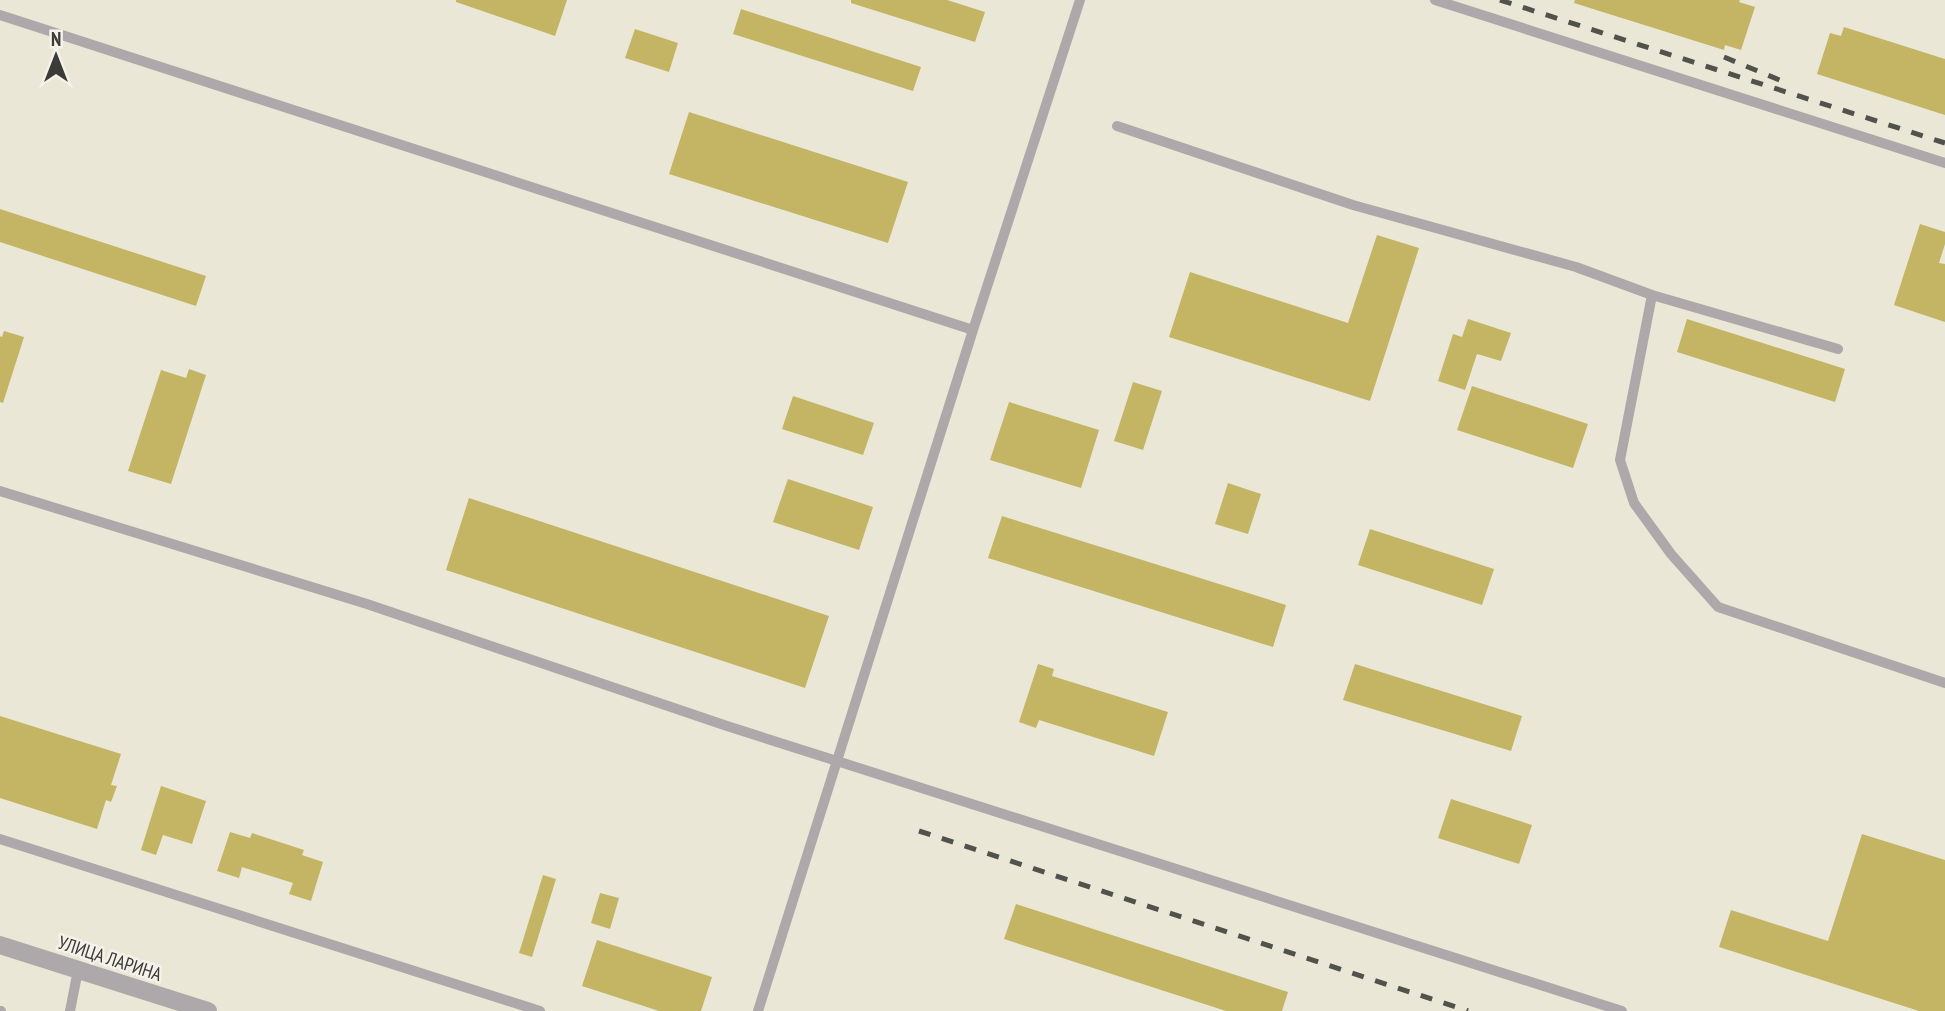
<svg xmlns="http://www.w3.org/2000/svg" width="1945" height="1011" font-family="'PT Sans Narrow',sans-serif">
<rect width="100%" height="100%" fill="#f4f2ea"/>
<path fill="#eae7d7" d="M0,0H1945V1011H0Z"/>
<path fill="#c4b565" d="M456,0H567L555,36L456,2Z
M851,0H947L985,12L975,42L851,3Z
M1575,0H1740L1739,2L1755,7L1741,50L1725,45L1724,50L1574,3Z
M741,9L921,67L913,91L733,34Z
M1844,27L1945,59V115L1817,74L1830,33L1841,36Z
M635,29L678,43L669,72L625,58Z
M689,112L908,182L888,243L669,174Z
M0,209L206,276L196,306L0,242Z
M1920,224L1945,232V244L1939,263L1945,264V322L1894,305Z
M1377,235L1419,248L1370,401L1169,337L1190,272L1348,323Z
M1468,319L1511,333L1501,361L1477,354L1465,390L1438,381L1453,334L1462,337Z
M1687,319L1845,369L1835,402L1677,352Z
M4,331L24,337L3,403L0,402V336L2,337Z
M189,369L206,375L171,484L128,471L161,370L186,378Z
M1133,382L1162,391L1143,450L1114,441Z
M1472,386L1588,424L1573,468L1457,430Z
M793,396L874,423L863,455L782,429Z
M1009,402L1099,430L1081,488L990,460Z
M788,479L873,507L859,550L773,522Z
M1228,483L1261,494L1248,534L1215,524Z
M469,498L829,616L805,688L446,570Z
M1002,516L1286,605L1273,647L988,558Z
M1370,529L1494,569L1482,605L1358,565Z
M1038,664L1054,669L1052,676L1168,712L1154,756L1039,720L1036,728L1019,722Z
M1355,664L1522,716L1511,751L1343,700Z
M0,716L121,754L111,785L117,786L111,802L106,800L97,829L0,798Z
M161,786L206,801L192,844L163,835L156,855L141,850Z
M1451,799L1532,825L1519,864L1438,838Z
M230,832L250,838L252,833L304,850L302,855L323,862L311,901L289,894L293,883L242,867L239,878L217,871Z
M1862,834L1945,860V1011H1919L1719,947L1731,910L1828,941Z
M543,875L556,879L532,957L519,953Z
M600,893L619,898L610,929L591,923Z
M1016,904L1288,992L1282,1011H1226L1004,939Z
M597,940L712,977L701,1011H659L582,986Z"/>
<g fill="none" stroke-linecap="round" stroke-linejoin="round">
<path stroke="#ada8a9" stroke-width="10" d="M1435,0L1945,163
M0,15L973,330
M1117,126L1353,205L1576,267L1652,295L1838,349
M1652,295L1620,460L1634,503L1671,554L1718,607L1945,683
M0,491L367,604L727,726L1622,1011
M0,839L540,1011
M0,1011H1
M70,1011L78,970
M758,1011L973,330L1080,0"/>
<path stroke="#ada8a9" stroke-width="18" d="M0,945L208,1011"/>
<path stroke="#52524d" stroke-width="5" stroke-dasharray="12 12" stroke-linecap="butt" d="M1500,0L1945,143
M1724,57L1789,84
M919,831L1468,1011"/>
</g>
<g text-anchor="middle" dominant-baseline="central" stroke-width="5" stroke-linejoin="round" paint-order="stroke">
<g font-size="19" fill="#3b3b37" stroke="#f4f2ea">
<text transform="translate(110 958) rotate(18)">УЛИЦА ЛАРИНА</text>
</g>
</g>
<g transform="translate(56 56)" stroke="#f4f2ea" stroke-width="5" paint-order="stroke">
<path d="M0-5L12 26L0 18L-12 26Z" fill="#3b3b37"/>
<text y="-10" font-size="19" font-weight="bold" text-anchor="middle" fill="#3b3b37">N</text>
</g>
</svg>
